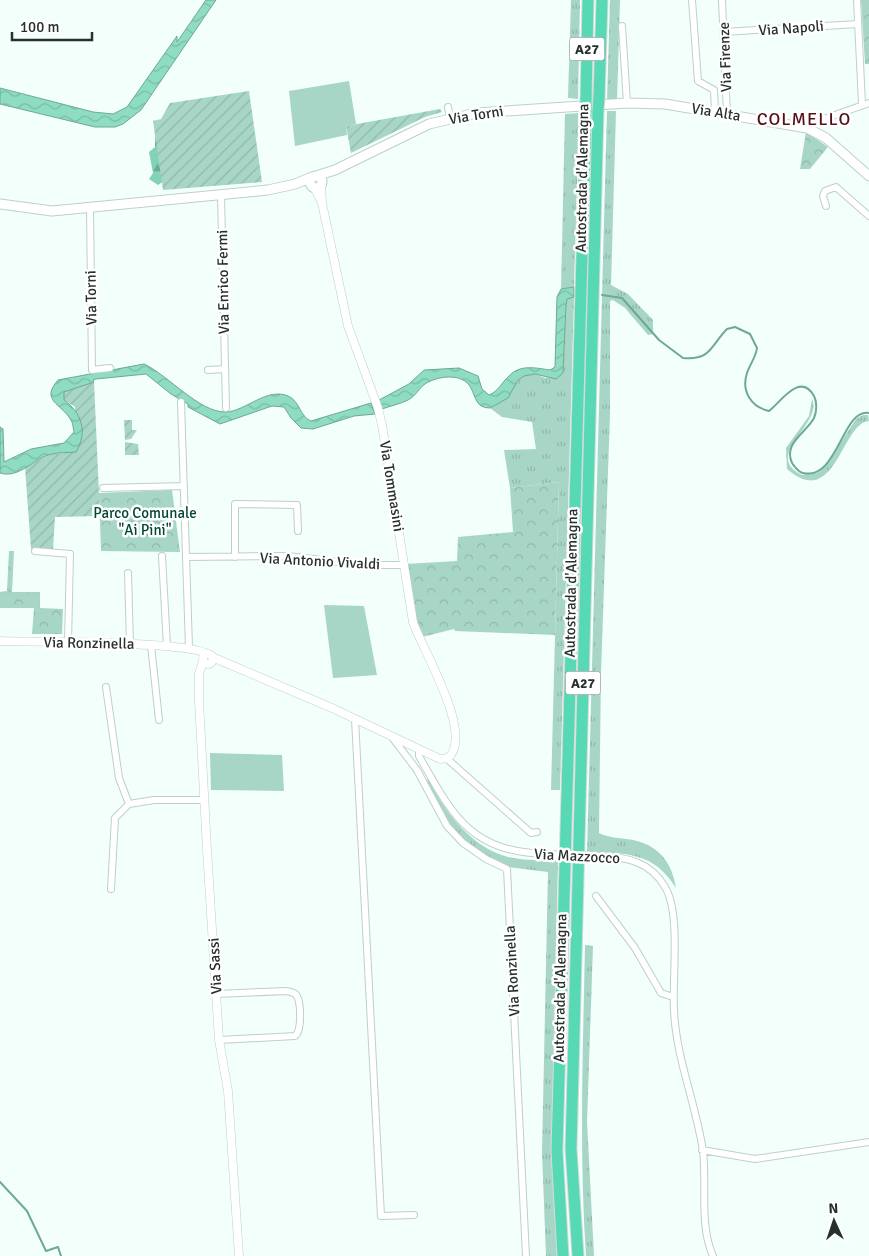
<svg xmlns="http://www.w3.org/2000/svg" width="869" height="1256" font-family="Signika,sans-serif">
<defs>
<pattern id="grass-tufts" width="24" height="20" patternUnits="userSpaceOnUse" patternTransform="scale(1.25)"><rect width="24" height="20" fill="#a8d6c6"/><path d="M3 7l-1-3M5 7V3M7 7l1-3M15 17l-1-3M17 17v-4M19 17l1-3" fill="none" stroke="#91b8aa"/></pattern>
<pattern id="forest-firs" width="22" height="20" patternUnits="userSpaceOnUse" patternTransform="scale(1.25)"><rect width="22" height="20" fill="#83d1b8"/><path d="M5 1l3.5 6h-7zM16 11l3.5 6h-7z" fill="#6baa96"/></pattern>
<pattern id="park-crowns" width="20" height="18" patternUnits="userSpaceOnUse" patternTransform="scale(1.25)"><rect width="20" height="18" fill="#a8d6c6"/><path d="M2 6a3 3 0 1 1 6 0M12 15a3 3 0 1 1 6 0" fill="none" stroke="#91b8aa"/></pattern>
<pattern id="garden-furrows" width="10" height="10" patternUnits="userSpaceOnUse" patternTransform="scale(1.25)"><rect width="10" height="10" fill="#a8d6c6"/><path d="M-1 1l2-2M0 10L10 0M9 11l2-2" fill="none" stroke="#91b8aa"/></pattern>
<pattern id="water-waves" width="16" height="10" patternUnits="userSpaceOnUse" patternTransform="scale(1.25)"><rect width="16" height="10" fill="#8edcc2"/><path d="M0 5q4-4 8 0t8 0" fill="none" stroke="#7abda7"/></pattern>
</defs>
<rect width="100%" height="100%" fill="#f2fffa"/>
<path fill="url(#grass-tufts)" d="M571,0H580L578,99L568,98Z
M610,0H620L617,101L607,102Z
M607,111H616L611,285L628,294L653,320V334L648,335L625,308L613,300L610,301V414L601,672L599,833C610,838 621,838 633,840C660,846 672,863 676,888C654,852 626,853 587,852Z
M579,113L574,287L561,289L565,114Z
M574,297L560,790H551L559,482L510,488L504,450L536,449L532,422L502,417L490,408L508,398L518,380L524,376L535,374L545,378L563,374L566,305L567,298Z
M812,399C824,424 761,455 802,475L819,472L824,467L856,419L863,415H868L869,421C841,423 836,511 787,469L786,448L809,416Z
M427,777C444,810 470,847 508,857C524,861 542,860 558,860L552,1123L557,1256H546L542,1152L548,872L508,867L477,855L450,830L430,797Z
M585,945L593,946L587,1122L594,1256H586C579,1152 583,1049 585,945Z"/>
<path fill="url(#forest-firs)" d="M155,133L164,181L158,185L149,179L153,173L149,152L155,147Z"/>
<path fill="url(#park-crowns)" d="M861,0H869V64H865Z
M806,132L828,147L810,169H800Z
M559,482L555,635L455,631L454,629L422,637L415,614L405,564L457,561L458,537L513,532L510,488Z
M172,490L180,552L101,551L99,493Z
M9,551H14L12,592H40V608L63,609L62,634H32L34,608H0V592L7,591Z"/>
<path fill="url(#garden-furrows)" d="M249,91L262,182L163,190L153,121L161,119L170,103Z
M440,109L442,112L425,117L351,153L346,126Z
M94,382L100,516L55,517L53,549H31L25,467L51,454L76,452L75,407L64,400V392Z
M124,420H132V430H137L131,439L125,440Z
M125,442L138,444L139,455H125Z"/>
<path fill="#a8d6c6" d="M349,81L356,124L346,126L347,135L295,146L289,91Z
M170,503L171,517L147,518V504Z
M141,525L142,540L112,541L111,526Z
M324,605L364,606L377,675L333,678Z
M210,753L282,755L284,791L211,790Z"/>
<path fill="url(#water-waves)" stroke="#6fa895" d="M206,0H216L141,110L123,124L115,127H95L0,104V88L93,112L113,114L127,107L177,36V42Z
M574,287V297L567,299L566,305L563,373L556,379L535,374L524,376L518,380L508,398L490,408C476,408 476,398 471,388C463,372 437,376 425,384C418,389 416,396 408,400C400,404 390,406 382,409L379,400L409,384L424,370L459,368L478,376L482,389L489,395C499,391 501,383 509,376C520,364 536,368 550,370L555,367L557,297L561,289Z
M144,364C168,375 200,413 226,412C246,411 267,387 288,396C300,401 300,417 311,421L371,403L375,414L354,416L313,429L301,428L291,418L284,407L272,406L220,424L188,407V404L171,394L146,374L96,379L93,380L94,382L64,392V400C82,413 88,432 76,452C68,453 59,452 52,454C33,458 20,479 0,473V427L3,429L4,462L31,449L64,443L74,432C73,428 73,423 71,420C61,403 40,401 58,380Z"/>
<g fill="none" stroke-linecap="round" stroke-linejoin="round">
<path stroke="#6fa895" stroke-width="2" d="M602,295L622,298L659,340L683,358C711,361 711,345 727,329L735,327L750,334L757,348C756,357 750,364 747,373C741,391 751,407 769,411C780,403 800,371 814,396C817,402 817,411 814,418C806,433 783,443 792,463C795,467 798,472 803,473C838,481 842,408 869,413
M0,1182L27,1211L46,1251L58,1247L61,1256"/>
<defs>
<path id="minor" d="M692,0L698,81L714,90L715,112
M722,0L727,114
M857,0L862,104
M622,26L627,103
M724,32L858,24
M448,107L450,118
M807,128L818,121L869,103
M221,195L226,408
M826,206L823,196L825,191L836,187L869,216
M90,208L92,370L110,368
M208,370L225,369
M181,402L189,648
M103,488L184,486
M35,551L70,554L68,643
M162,556L167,646
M187,557L288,556L363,565H404
M235,557V504L297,505L298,531
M128,573L130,644
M151,645L159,720
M106,687L119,778L129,804L154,800H204
M355,719L381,1216L414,1215
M391,736L417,770L447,826L463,843L486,859L507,869L526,1256
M419,749V756C453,816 470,852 547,854
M446,758L531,833L537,832
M600,856C627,857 651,862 665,887C681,913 672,978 674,1010C676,1058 696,1104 703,1151C707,1185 699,1225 713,1256
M111,889L115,818L129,804
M596,896L635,948L661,993L673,997
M216,994L286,991C290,992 295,992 297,996C301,1004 302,1031 295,1036L219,1040
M702,1150L755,1159L869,1142"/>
<path id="tertiary" d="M314,187L321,201
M0,641C32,642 191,641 207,654
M203 659a5 5 0 1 1 10 0a5 5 0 1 1-10 0Z
M212,657L332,708L440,759L448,758C475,735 422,649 413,622L382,425L378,408L348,326L322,203L321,185
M203,661L199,674V701L207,850L219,1040L228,1091L239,1256"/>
<path id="secondary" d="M316,176L335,170L429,124L476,113L627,103L665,104L807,128L826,138L869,176
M310 182a6 6 0 1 1 12 0a6 6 0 1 1-12 0Z
M0,204L52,211L268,190L295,184L312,177"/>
<path id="motorway" d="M599,98L602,0
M586,99L588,0
M563,1256L557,1151L586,111
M578,1256L571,1149L598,110"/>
</defs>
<use href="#minor" stroke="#bcd1c9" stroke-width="8"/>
<use href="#tertiary" stroke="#bcd1c9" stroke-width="9"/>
<use href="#secondary" stroke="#bcd1c9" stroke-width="11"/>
<use href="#motorway" stroke="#d8dad9" stroke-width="13"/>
<use href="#minor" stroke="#fff" stroke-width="6"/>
<use href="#tertiary" stroke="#fff" stroke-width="8"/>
<use href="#secondary" stroke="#fff" stroke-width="9"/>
<use href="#motorway" stroke="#58d9b5" stroke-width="11"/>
<defs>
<path id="minor-bridge" d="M547,854L600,856"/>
<path id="motorway-bridge" d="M598,110L599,98
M586,111V99"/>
</defs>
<use href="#minor-bridge" stroke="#bcd1c9" stroke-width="8" stroke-linecap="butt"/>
<use href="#motorway-bridge" stroke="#d8dad9" stroke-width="13" stroke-linecap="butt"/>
<use href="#minor-bridge" stroke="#fff" stroke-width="6"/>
<use href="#motorway-bridge" stroke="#58d9b5" stroke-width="11"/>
</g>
<g text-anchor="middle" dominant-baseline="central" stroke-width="5" stroke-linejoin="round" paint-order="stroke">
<g fill="#fff" stroke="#686e6c" stroke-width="1">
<rect x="569.5" y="37.5" width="35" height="23" rx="4"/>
<rect x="565.5" y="671.5" width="35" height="23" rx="4"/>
</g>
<g font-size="14" font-weight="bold" fill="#28302d">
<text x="587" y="49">A27</text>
<text x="583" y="683">A27</text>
</g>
<g font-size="15" fill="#28302d" stroke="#fff">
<text transform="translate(791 28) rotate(-4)">Via Napoli</text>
<text transform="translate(725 57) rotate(-92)">Via Firenze</text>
<text transform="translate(716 112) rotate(9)">Via Alta</text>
<text transform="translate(476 115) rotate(-9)">Via Torni</text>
<text transform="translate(582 178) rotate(-89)">Autostrada d'Alemagna</text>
<text transform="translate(223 282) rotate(-91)">Via Enrico Fermi</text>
<text transform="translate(91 298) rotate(-91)">Via Torni</text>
<text transform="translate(392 486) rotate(81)">Via Tommasini</text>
<text transform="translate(320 561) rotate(3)">Via Antonio Vivaldi</text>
<text transform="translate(571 583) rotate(-89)">Autostrada d'Alemagna</text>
<text transform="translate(89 643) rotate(1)">Via Ronzinella</text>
<text transform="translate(577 856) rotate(3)">Via Mazzocco</text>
<text transform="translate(215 966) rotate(-93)">Via Sassi</text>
<text transform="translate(512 971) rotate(-93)">Via Ronzinella</text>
<text transform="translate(560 988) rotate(-89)">Autostrada d'Alemagna</text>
</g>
<g font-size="15" fill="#004737" stroke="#fff">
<text x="145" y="513">Parco Comunale<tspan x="145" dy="17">"Ai Pini"</tspan></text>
</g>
<g font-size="18" letter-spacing="1" fill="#551016" stroke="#fff">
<text x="804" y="119">COLMELLO</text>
</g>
</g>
<g transform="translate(834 1221) rotate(357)" stroke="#ffffff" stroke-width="4" paint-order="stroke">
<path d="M0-4L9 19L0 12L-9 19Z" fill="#28302d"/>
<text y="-8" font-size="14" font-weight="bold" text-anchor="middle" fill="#28302d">N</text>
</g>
<path d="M12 32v8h80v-8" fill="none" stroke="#28302d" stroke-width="2.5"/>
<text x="20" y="32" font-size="15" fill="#28302d" stroke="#ffffff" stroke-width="4" paint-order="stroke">100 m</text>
</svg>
